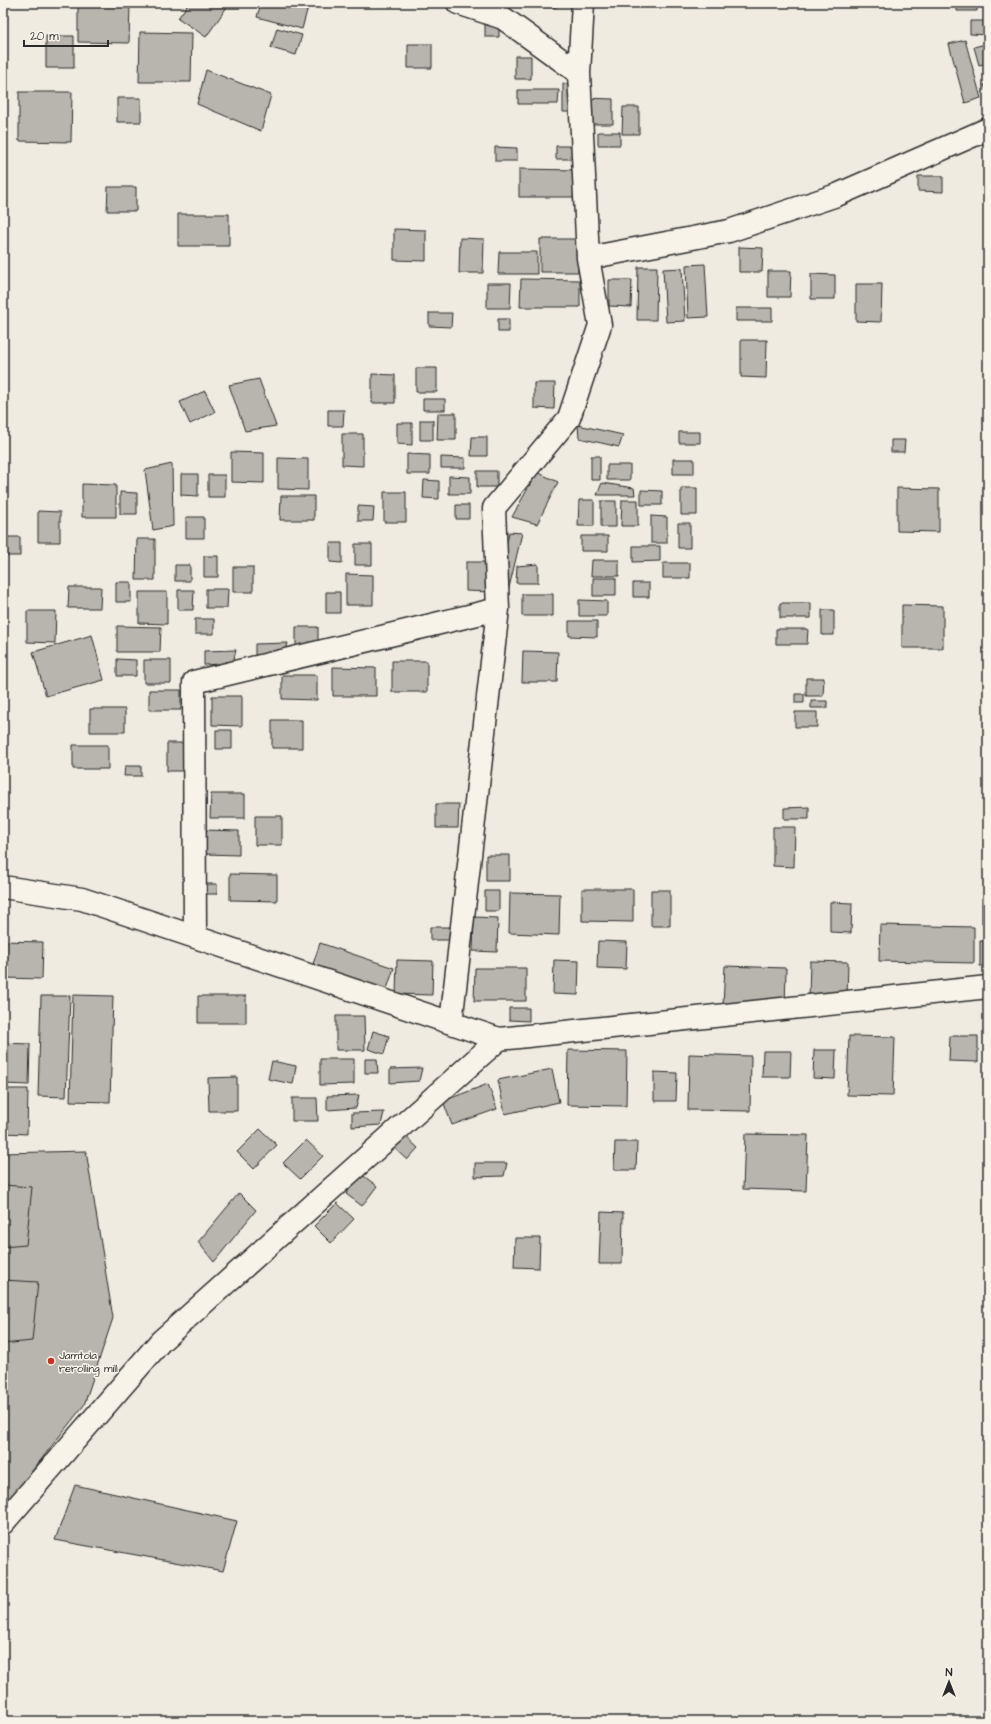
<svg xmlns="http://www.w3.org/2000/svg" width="991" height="1724" font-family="'Architects Daughter',sans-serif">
<rect width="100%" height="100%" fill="#efebe0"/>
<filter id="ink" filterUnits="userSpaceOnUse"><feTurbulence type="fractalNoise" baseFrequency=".025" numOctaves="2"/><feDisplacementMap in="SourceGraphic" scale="8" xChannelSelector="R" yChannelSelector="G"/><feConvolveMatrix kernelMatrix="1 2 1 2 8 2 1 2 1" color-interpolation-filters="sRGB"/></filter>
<g filter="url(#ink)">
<path fill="#b8b5ae" stroke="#2b2b2b" d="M78,3H130L129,43L78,42Z
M189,3H220L227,7L206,37L178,18Z
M261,3H309L302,29L257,17Z
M537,3H557V7H537Z
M957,3H977V11H957Z
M970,21H988V35L970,34Z
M485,22H499V37H485Z
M277,28L302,35L296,55L271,48Z
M140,32L192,33L191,82H139Z
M46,36H74V68H46Z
M965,40L981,98L965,103L949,44Z
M408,44H432V68H408Z
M985,44L988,63L979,65L974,47Z
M515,56H531V79H515Z
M206,70L271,95L261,131L197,104Z
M988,83V95L984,85Z
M563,84H575V112H563Z
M518,90H559L558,104H518Z
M19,92H72L71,142L19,141Z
M117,98H141V122H117Z
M585,98L613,99V124H584Z
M623,107H639V134H622Z
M598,132H620V145H598Z
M556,146H578V159H556Z
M495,147L517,148V161H495Z
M519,169L579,170V197H519Z
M918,176H943V192L918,191Z
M108,187H136V211H107Z
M178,214H229V246H178Z
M394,229L426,230V261L394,260Z
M460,238L484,239L483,273H459Z
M540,239H578V272H540Z
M739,247L763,248L762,272H739Z
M499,252H537V274H498Z
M705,264L708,317L688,318L686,265Z
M638,267H657L656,320H637Z
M682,268L685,321L666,322L663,269Z
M768,271H791L790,297H768Z
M811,274L835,275V299H811Z
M521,279L580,280V307H520Z
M609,280H632L631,307L609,306Z
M487,283H511L510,308H487Z
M856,284H882L881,322L856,321Z
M736,308H772V321H736Z
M429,313H452L451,327L429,326Z
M498,319H509V332H498Z
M741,340H767L766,378L741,377Z
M416,368H437V392H416Z
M372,374L395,375V403H372Z
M259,379L276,426L245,431L229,385Z
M534,383H555L554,409L534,408Z
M205,391L215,412L190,424L180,402Z
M423,399H445V410H423Z
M328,410H344L343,426H328Z
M438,413H456V440H437Z
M420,420H433V440H420Z
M397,423H412V445L397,444Z
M578,425L623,435L619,447L579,438Z
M679,432H700V443H679Z
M342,434H363V466L342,465Z
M472,437H487V456H471Z
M891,440H905L904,452H891Z
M231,452L264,453V483L231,482Z
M407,454L430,455V474H407Z
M591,456H600V480H591Z
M441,457L465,458V468H441Z
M278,458L308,459V490L278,489Z
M673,459H694V474H673Z
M172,464L173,526L153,530L145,470Z
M607,465H630V480H607Z
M477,471H497V487H477Z
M537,472L558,482L537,524L512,517Z
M181,474H198V496L181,495Z
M208,475H225V497H208Z
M449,476L470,477V494H449Z
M424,480L439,481V499L423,498Z
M602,483L634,488L635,495H597Z
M82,484L116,485V517H82Z
M681,488H697V515H681Z
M897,488L939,489V532L897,531Z
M641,490L662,491V505H641Z
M120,492L137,493V514H120Z
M384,492H406V522H384Z
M281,496H314V520H280Z
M579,500H594V526H578Z
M622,500H638V526H621Z
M601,501H616V527H601Z
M456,505H469V519H456Z
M358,506L374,507L373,521H358Z
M38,511L60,512V542H38Z
M651,516L667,517V543H651Z
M186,517H204V538H186Z
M678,523H690V548H678Z
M509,532L522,533L508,592L500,585Z
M581,536H608V551H581Z
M3,537H20V556H3Z
M137,539H155V580H136Z
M330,543H342V563L330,562Z
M355,544H372V565H355Z
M633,546H660V561L633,562Z
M204,556H218V577H204Z
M592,560H619V576H591Z
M466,562H488V592L466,591Z
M663,563H690V578H663Z
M538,564V583H516L517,566Z
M175,565H190V581H175Z
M233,567H253V592H233Z
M346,574L373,575V605H346Z
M593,578H616V596H593Z
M116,582H131V602H116Z
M633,583H649V597H633Z
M69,587H101L100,608H68Z
M206,589H228L227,608H206Z
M178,590H194L193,610H178Z
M139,592H167V624L139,623Z
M326,592H340V613H326Z
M522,594H553V616H522Z
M579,600L607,601V616H579Z
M780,603H811V618H780Z
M902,605L943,606V648H902Z
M822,610H834V635H822Z
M27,611H56L55,643L27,642Z
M195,619H214V634H195Z
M569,621H597V637L569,636Z
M117,626L161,627L160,652H117Z
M296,627H318V646H296Z
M776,629H808L807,644H776Z
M92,635L104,680L46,696L33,652Z
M288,643L284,656L255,658V644Z
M236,650L233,663L204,665V651Z
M523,651L558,652L557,682H522Z
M117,659L136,660V676H117Z
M144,660H171V683H144Z
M392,661H427V692H392Z
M333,667L376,668V696H333Z
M282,675H317V700L282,699Z
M806,678H824L823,696H806Z
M149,690H181V710H149Z
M795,694H804V703H795Z
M212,696H242V726L212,725Z
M811,701H827V708H811Z
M90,709H125V732H90Z
M795,712H817V727H795Z
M272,720H302V748H272Z
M216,730H232V749H216Z
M167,743H186V771H167Z
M73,745H108V769H73Z
M125,766H141V776H124Z
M211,794H245V818H210Z
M436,804H459L458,828H436Z
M809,807V819H784V808Z
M255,816H282V845H255Z
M773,827H795L794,867L773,866Z
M204,830L239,831V855L204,854Z
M486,855H510V881H486Z
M230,874L277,875V901L230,900Z
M201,884H217V894H201Z
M582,889H633V922L582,921Z
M651,890H670V926H651Z
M485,891H499V911H485Z
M510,893L560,894L559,935L509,933Z
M982,898H988V923H982Z
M830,902L852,903L851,933L830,932Z
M474,917L498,918L497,952L473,951Z
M880,925L974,927V963L879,961Z
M430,927H450V940H430Z
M3,941L43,942L42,979L3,978Z
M598,941L627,942L626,969L597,968Z
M980,941H988V966H980Z
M320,943L394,968L385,995L311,970Z
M397,960L433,961L432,995L396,994Z
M554,960L579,961L578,995L553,994Z
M810,961L848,962L847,998L809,997Z
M725,966L786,968L785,1008L723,1006Z
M475,968H526V1001H474Z
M3,987H5L4,1037H3Z
M73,995L113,996L110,1102L70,1101Z
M41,996H70L66,1097L38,1096Z
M198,996H246V1023H198Z
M509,1008H529V1021L509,1020Z
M336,1016H364L365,1050H336Z
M373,1031L389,1036L384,1054L368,1049Z
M849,1036L895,1037L893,1096L847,1095Z
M950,1036H978V1062L949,1061Z
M3,1043L30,1044L29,1085L3,1084Z
M568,1050L627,1051L626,1106L567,1105Z
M814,1050H836L835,1079L813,1078Z
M763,1051H791L790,1077H762Z
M689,1054L751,1056L750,1111L688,1110Z
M320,1059H354V1084L320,1085Z
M365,1059H377L378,1073H365Z
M272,1061L296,1066L293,1084L268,1079Z
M422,1068L419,1081L390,1083V1069Z
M552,1069L559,1102L505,1114L498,1080Z
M654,1072L677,1073L676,1101H654Z
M237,1077V1111H209L208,1078Z
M488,1084L497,1109L452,1125L443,1101Z
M3,1089H28L27,1134L3,1133Z
M359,1095L356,1108L327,1110V1096Z
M292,1098H317L318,1121H292Z
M384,1112L381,1125L352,1127V1113Z
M260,1129L277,1145L254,1169L237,1152Z
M402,1133L418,1148L407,1160L391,1145Z
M745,1134L808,1135L806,1191L743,1189Z
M306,1140L323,1156L300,1179L283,1163Z
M615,1142H637L636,1170H614Z
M86,1151L113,1318L84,1405L3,1508V1153Z
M475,1163H507L504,1176L475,1177Z
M361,1174L377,1186L362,1206L346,1194Z
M3,1185L32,1187L26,1245L3,1247Z
M239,1193L256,1210L214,1262L198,1242Z
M337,1203L354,1219L331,1243L314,1226Z
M601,1212L623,1213L622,1264H599Z
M515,1238H540L539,1268L514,1267Z
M3,1280L38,1282L32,1341L3,1344Z
M75,1485L237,1521L223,1571L55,1540Z"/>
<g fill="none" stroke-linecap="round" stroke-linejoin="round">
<defs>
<path id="street" d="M458,3L503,18L579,73L588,258
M579,73L583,3
M3,887L82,899L499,1039
M195,937L194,682L498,609L494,508L569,418L600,325L588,258L729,231L837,195L988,129
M451,1023L498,609
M3,1523L161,1341L499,1039L988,987"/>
</defs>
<use href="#street" stroke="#2b2b2b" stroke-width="25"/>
<path stroke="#2b2b2b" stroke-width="2.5" stroke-dasharray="4 3" stroke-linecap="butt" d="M988,397L985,422L988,426"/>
<use href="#street" stroke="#f7f3e8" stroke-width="22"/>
</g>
</g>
<circle fill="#c8321e" stroke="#f7f3e8" stroke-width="1.5" cx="51" cy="1361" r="4"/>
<g text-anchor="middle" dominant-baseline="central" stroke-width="3" stroke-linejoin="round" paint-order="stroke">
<g font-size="11" fill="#2b2b2b" stroke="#f7f3e8" text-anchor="start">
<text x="59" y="1355">Jamtola<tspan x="59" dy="13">rerolling mill</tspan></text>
</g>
</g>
<rect width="991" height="1724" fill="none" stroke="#f7f3e8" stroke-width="16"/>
<rect x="8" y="8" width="975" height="1708" fill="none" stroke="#2b2b2b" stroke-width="1.5" filter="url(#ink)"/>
<g transform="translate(949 1682)" stroke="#f7f3e8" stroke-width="3" paint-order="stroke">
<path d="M0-3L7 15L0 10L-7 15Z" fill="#2b2b2b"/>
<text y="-6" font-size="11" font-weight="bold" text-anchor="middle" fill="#2b2b2b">N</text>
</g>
<path d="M24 40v6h84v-6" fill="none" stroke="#2b2b2b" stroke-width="2"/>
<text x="30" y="40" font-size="12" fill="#2b2b2b" stroke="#f7f3e8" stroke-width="3" paint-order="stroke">20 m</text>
</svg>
